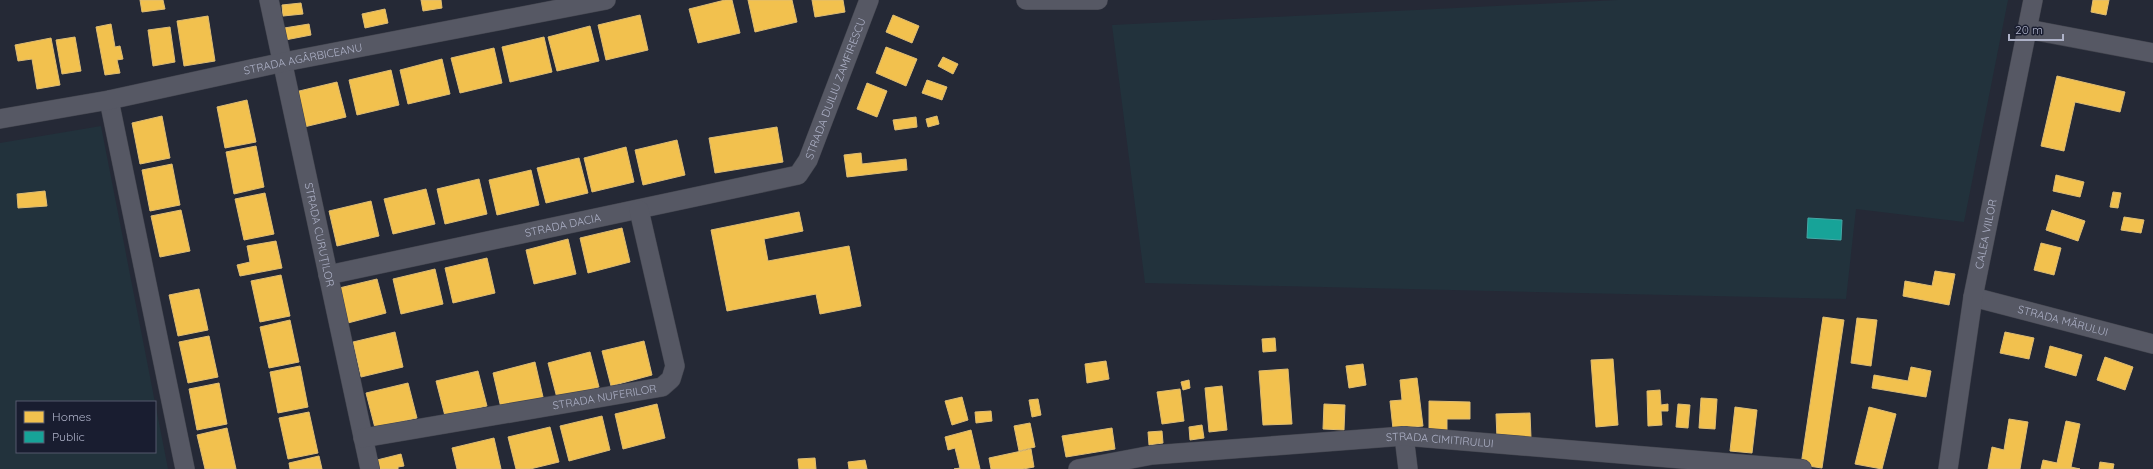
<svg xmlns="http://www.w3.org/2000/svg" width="2153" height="469" font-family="Quicksand,sans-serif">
<rect width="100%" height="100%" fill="#252936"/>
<path fill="#22323c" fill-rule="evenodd" d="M1618,0H2008L1964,222L1856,209L1846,299L1145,283L1112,25Z
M101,126L168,469H0V143ZM17,402H155V452H17Z"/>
<path fill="#f2c14e" stroke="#debc73" d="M140,0H163L165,9L142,12Z
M421,0H441L442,8L423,11Z
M725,0H732L740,33L698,43L689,9Z
M748,0H792L797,22L755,32Z
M812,0H843L845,12L815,17Z
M2093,0H2109L2106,15L2091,12Z
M301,3L303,14L283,16L282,5Z
M385,9L388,23L365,28L362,14Z
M640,15L648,50L606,60L598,25Z
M893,15L919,26L912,43L886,32Z
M208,16L215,61L184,66L177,21Z
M111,24L115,47L120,46L123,59L117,60L120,73L105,75L96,27Z
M309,24L311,35L280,41L278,29Z
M590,26L599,61L557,71L548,37Z
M170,27L175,62L153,66L148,30Z
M75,37L81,71L62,74L56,40Z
M544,37L552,72L510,82L502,47Z
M51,38L60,85L37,89L32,59L18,61L15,45Z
M886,47L917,59L906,86L876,73Z
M494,48L502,83L460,93L451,58Z
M943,57L958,64L953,74L938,66Z
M442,59L450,94L408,104L400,70Z
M391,70L399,105L357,115L349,80Z
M2057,76L2125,92L2120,112L2075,102L2064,151L2041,146Z
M927,80L947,87L942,100L922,93Z
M337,82L346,117L304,127L295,92Z
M867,83L887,91L877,117L857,109Z
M247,100L256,142L225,148L217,107Z
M162,116L170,158L140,164L132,123Z
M937,116L939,124L928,127L926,119Z
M916,117L917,127L895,130L893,120Z
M777,127L783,162L715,173L709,138Z
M677,140L685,175L643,185L635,150Z
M256,146L264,187L234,194L226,152Z
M626,147L634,182L592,192L584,158Z
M861,153L862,164L906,159L907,170L847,177L844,155Z
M579,158L588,193L546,203L537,168Z
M172,164L180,205L150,211L142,170Z
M531,170L539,205L497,215L489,180Z
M2056,175L2084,182L2080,197L2053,191Z
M479,179L487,214L445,224L437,189Z
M426,189L435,224L393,234L384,199Z
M45,191L47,206L18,208L17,194Z
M2113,192L2121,193L2118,208L2110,207Z
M265,193L274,234L244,240L235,199Z
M371,201L379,236L337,246L329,211Z
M181,210L190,251L160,257L151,216Z
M2052,210L2085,221L2078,241L2046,230Z
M799,212L803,231L764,239L768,261L849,246L861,306L820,314L816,294L727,311L711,230Z
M2124,217L2144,220L2141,233L2121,230Z
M622,228L630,262L588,273L580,238Z
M568,239L576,274L534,284L526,250Z
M276,241L282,268L240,276L237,265L250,262L247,246Z
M2041,243L2061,248L2054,275L2034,270Z
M487,258L495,293L453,303L445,268Z
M435,269L443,304L401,314L393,279Z
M1935,271L1955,274L1949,305L1903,296L1905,281L1932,286Z
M281,275L290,316L260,322L251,281Z
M377,279L386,313L344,324L335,289Z
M199,289L208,330L178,336L169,295Z
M1823,317L1844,320L1822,468L1801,465Z
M1857,318L1877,320L1871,366L1851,363Z
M290,320L299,362L269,368L260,327Z
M395,332L403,367L361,377L353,342Z
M2005,332L2034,338L2029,359L2000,353Z
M209,336L218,377L188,383L179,342Z
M1275,338L1276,351L1263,352L1262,339Z
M644,341L652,375L611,386L602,351Z
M2050,346L2082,355L2076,376L2045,367Z
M590,352L599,387L557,398L548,363Z
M2105,357L2133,367L2125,390L2097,380Z
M1613,359L1618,425L1596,427L1591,360Z
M1106,361L1109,379L1087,383L1085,364Z
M535,362L543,397L501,408L493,373Z
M1363,364L1366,385L1349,388L1346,366Z
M300,366L308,407L278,413L270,372Z
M1911,367L1931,371L1926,397L1872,388L1874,375L1908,381Z
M1288,369L1292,424L1263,425L1259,371Z
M478,371L487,406L445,416L436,381Z
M1417,378L1423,426L1393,429L1390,401L1402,400L1400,380Z
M1189,380L1190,388L1183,390L1181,382Z
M219,383L227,424L197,430L189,389Z
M408,383L417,418L375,428L366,393Z
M1222,386L1227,430L1209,432L1205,388Z
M1180,389L1184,421L1162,424L1157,392Z
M1660,390L1661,405L1668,404V411H1661L1662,425L1648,426L1647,391Z
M962,397L968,420L952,425L945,401Z
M1701,398L1717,399L1715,429L1699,428Z
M1038,399L1041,415L1032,417L1029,400Z
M1429,401L1470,402V419H1447V431H1429Z
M657,404L665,438L623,449L615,414Z
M1324,404L1345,405L1344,430L1323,429Z
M1678,404L1690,405L1688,428L1676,427Z
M1735,407L1757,410L1752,453L1730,451Z
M1869,407L1896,414L1882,469L1855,464Z
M991,411L992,421L976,423L975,412Z
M309,412L318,453L288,459L279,418Z
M1530,413L1531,438L1497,439L1496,414Z
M602,416L610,450L569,461L560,426Z
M2009,419L2028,422L2020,469H1988L1992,447L2004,450Z
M2066,421L2080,424L2071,467L2080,469H2041L2043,460L2057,463Z
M1030,423L1035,447L1019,451L1014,426Z
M1202,425L1204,438L1190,440L1189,427Z
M550,427L559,462L530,469H516L508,437Z
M227,428L236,469H205L197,435Z
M1112,428L1115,449L1066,457L1062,436Z
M971,430L980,469H954L960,468L955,448L948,450L945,437Z
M1162,431L1163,443L1149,445L1148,432Z
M494,438L501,469H457L452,448Z
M1031,449L1034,467L1023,469H991L989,458Z
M401,454L404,466L398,467V469H379L377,460Z
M319,456L322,469H290L289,463Z
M815,458L816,469H799L798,459Z
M865,460L867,469H849L848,462Z
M2100,462L2114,464L2113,469H2099Z"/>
<path fill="#17a398" stroke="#44a8a6" d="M1808,218L1842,220L1841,240L1807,238Z"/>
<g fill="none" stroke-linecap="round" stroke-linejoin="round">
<defs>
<g id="minor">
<path id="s1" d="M269,0L370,469"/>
<path d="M1026,0H1098"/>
<path d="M2027,29L2153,53"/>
<path d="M109,100L185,469"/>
<path id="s2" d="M0,119L109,100L284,62L606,0"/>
<path id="s3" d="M328,275L798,175L808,160L869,0"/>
<path id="s4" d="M1973,297L2153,344"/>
<path d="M1404,436L1408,469"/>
<path id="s5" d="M363,438L662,387L671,379L675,366L639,210"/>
<path id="s6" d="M1078,469L1152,455L1404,436L1802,469"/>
<path id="s7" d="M1948,469L1973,297L2033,0"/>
</g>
</defs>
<use href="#minor" stroke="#42444e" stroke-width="20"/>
<use href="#minor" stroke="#565864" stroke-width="19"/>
</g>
<g text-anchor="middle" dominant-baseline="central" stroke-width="4" stroke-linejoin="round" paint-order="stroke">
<g font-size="11" fill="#aeb2c8" stroke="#191d30">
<text stroke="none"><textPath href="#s2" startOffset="309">STRADA AGÂRBICEANU</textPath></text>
<text stroke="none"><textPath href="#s3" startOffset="575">STRADA DUILIU ZAMFIRESCU</textPath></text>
<text stroke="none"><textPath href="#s3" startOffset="240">STRADA DACIA</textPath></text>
<text stroke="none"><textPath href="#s1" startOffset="240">STRADA CURUȚILOR</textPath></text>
<text stroke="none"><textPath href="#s7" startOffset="238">CALEA VIILOR</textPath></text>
<text stroke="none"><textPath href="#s4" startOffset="93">STRADA MĂRULUI</textPath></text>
<text stroke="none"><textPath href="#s5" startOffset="245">STRADA NUFERILOR</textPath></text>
<text stroke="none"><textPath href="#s6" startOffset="364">STRADA CIMITIRULUI</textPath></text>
</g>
</g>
<rect x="16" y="401" width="140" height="52" fill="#191d30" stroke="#55596d"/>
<rect x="24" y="411" width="20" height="12" fill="#f2c14e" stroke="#55596d"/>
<text x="52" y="421" font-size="12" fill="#aeb2c8">Homes</text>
<rect x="24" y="431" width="20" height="12" fill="#17a398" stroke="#55596d"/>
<text x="52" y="441" font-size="12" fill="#aeb2c8">Public</text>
<path d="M2009 34v6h54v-6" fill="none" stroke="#aeb2c8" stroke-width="2"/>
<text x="2015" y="34" font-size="12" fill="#aeb2c8" stroke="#191d30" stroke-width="3" paint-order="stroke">20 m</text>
</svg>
